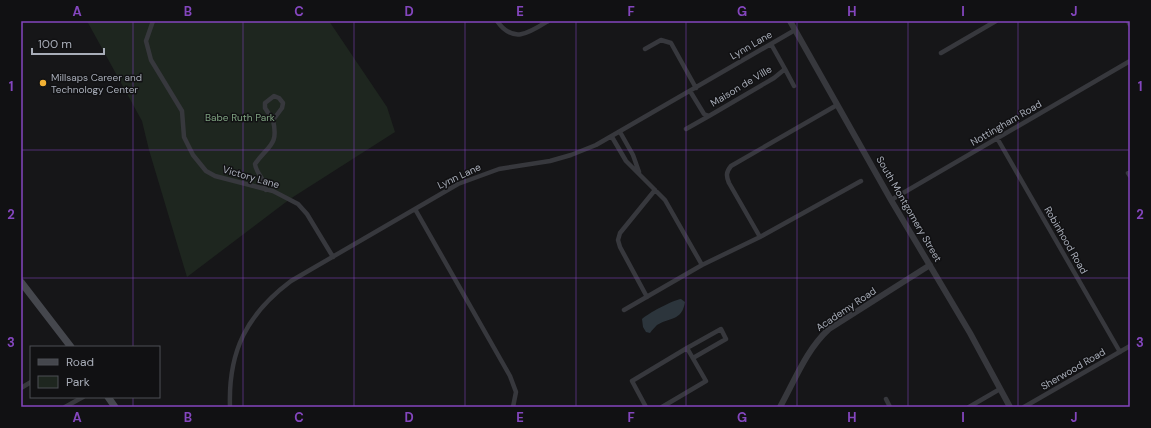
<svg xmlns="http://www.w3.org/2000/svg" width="1151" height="428" font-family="'DM Sans',sans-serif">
<rect width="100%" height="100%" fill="#161618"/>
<path fill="#1e261f" d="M87,21H329L387,107L395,132L290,199L187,277L149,150L142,121Z"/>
<path fill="#2c353c" d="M681,299L685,302C682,321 670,317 657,325C655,327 652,330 650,333L646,332L643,327L642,319C647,314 673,300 681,299Z"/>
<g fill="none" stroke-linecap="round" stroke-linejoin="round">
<path stroke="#37383d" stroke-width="4.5" d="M153,21L146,41L151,60L182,111L184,137L193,155L206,171L215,176L273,191L298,204L307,214L333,257
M497,21C513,44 529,33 548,21
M1128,21L1130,25
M645,49L661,40L671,43L696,88
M941,53L996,21
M785,69L794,86
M690,91L704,114L709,116L774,78L785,69L771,44
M686,129L709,116
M620,132L633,155L639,172
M612,137L626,161L665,200L702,265
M997,138L1120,352
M1128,173L1130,176
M266,190C265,178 256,174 255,164C268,145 279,146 273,120L282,108L283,103L279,98L274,96L265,103V108L273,120
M891,200L1130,61
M415,209L510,376L516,392L513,407
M760,237L729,183C726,176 726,172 731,166L837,105
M647,297L620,247L618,240L620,233L655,190
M624,310L702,265L760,237L861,181
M687,348L721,329L726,339L693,358
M21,388L31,382
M886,399L890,407
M65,407L83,397
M230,407C228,351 247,314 291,281L458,184L499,169L550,161L571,155L596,145L795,30
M646,407L632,381L687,348L706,381L662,407
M969,407L1000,389
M1024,407L1130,346"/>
<path stroke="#37383d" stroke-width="6" d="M790,21L891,200L970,333L1010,407
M780,407C795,380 806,350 829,329L930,265"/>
<path stroke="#45474d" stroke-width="7" d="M21,282L71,347
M108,397L115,407"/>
</g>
<path fill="none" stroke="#8446be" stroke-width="1" stroke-opacity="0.55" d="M133,21V347M243,21V407M354,21V407M465,21V407M576,21V407M686,21V407M797,21V407M908,21V407M1018,21V407M21,150H1130M21,278H1130M133,397V407"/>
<circle fill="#f2b134" stroke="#111113" stroke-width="1.5" cx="43" cy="83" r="4"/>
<g text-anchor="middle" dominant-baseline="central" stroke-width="3" stroke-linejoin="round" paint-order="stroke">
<g font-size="10" fill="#a8adb8" stroke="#111113">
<text transform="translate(751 45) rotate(-30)">Lynn Lane</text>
<text transform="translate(741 86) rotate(-31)">Maison de Ville</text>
<text transform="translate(1006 123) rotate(-30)">Nottingham Road</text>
<text transform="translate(459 176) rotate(-25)">Lynn Lane</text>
<text transform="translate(251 177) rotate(16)">Victory Lane</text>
<text transform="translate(909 209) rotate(60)">South Montgomery Street</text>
<text transform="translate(1066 240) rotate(60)">Robinhood Road</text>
<text transform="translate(846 309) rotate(-34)">Academy Road</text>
<text transform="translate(1073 369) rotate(-30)">Sherwood Road</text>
</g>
<g font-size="10" fill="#a8adb8" stroke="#111113" text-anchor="start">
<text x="51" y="77">Millsaps Career and<tspan x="51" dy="12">Technology Center</tspan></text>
</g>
<g font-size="10" fill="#7fa381" stroke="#111113">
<text x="240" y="117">Babe Ruth Park</text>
</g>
</g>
<rect width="1151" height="428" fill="none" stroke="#111113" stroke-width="44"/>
<rect x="30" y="346" width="130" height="52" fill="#111113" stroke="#4d4f55"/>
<rect x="38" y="359" width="20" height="6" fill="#45474d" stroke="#4d4f55"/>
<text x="66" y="366" font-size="12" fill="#a8adb8">Road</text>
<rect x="38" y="376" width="20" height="12" fill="#1e261f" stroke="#4d4f55"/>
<text x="66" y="386" font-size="12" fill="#a8adb8">Park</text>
<path d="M32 48v6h72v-6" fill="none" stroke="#a8adb8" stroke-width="2"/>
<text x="38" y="48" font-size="12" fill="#a8adb8" stroke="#111113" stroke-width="3" paint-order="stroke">100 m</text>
<rect x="22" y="22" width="1107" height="384" fill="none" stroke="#8446be" stroke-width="1.5"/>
<g font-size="13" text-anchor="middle" font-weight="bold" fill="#8446be">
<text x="77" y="16">A</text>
<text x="188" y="16">B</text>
<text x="299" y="16">C</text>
<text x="409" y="16">D</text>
<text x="520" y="16">E</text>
<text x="631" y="16">F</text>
<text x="742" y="16">G</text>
<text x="852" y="16">H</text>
<text x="963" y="16">I</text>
<text x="1074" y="16">J</text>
<text x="11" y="91">1</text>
<text x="1140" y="91">1</text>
<text x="11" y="219">2</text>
<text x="1140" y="219">2</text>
<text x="11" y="347">3</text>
<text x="1140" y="347">3</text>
<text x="77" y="422">A</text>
<text x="188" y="422">B</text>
<text x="299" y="422">C</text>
<text x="409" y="422">D</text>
<text x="520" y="422">E</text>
<text x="631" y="422">F</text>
<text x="742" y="422">G</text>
<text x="852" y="422">H</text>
<text x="963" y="422">I</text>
<text x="1074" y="422">J</text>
</g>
</svg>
